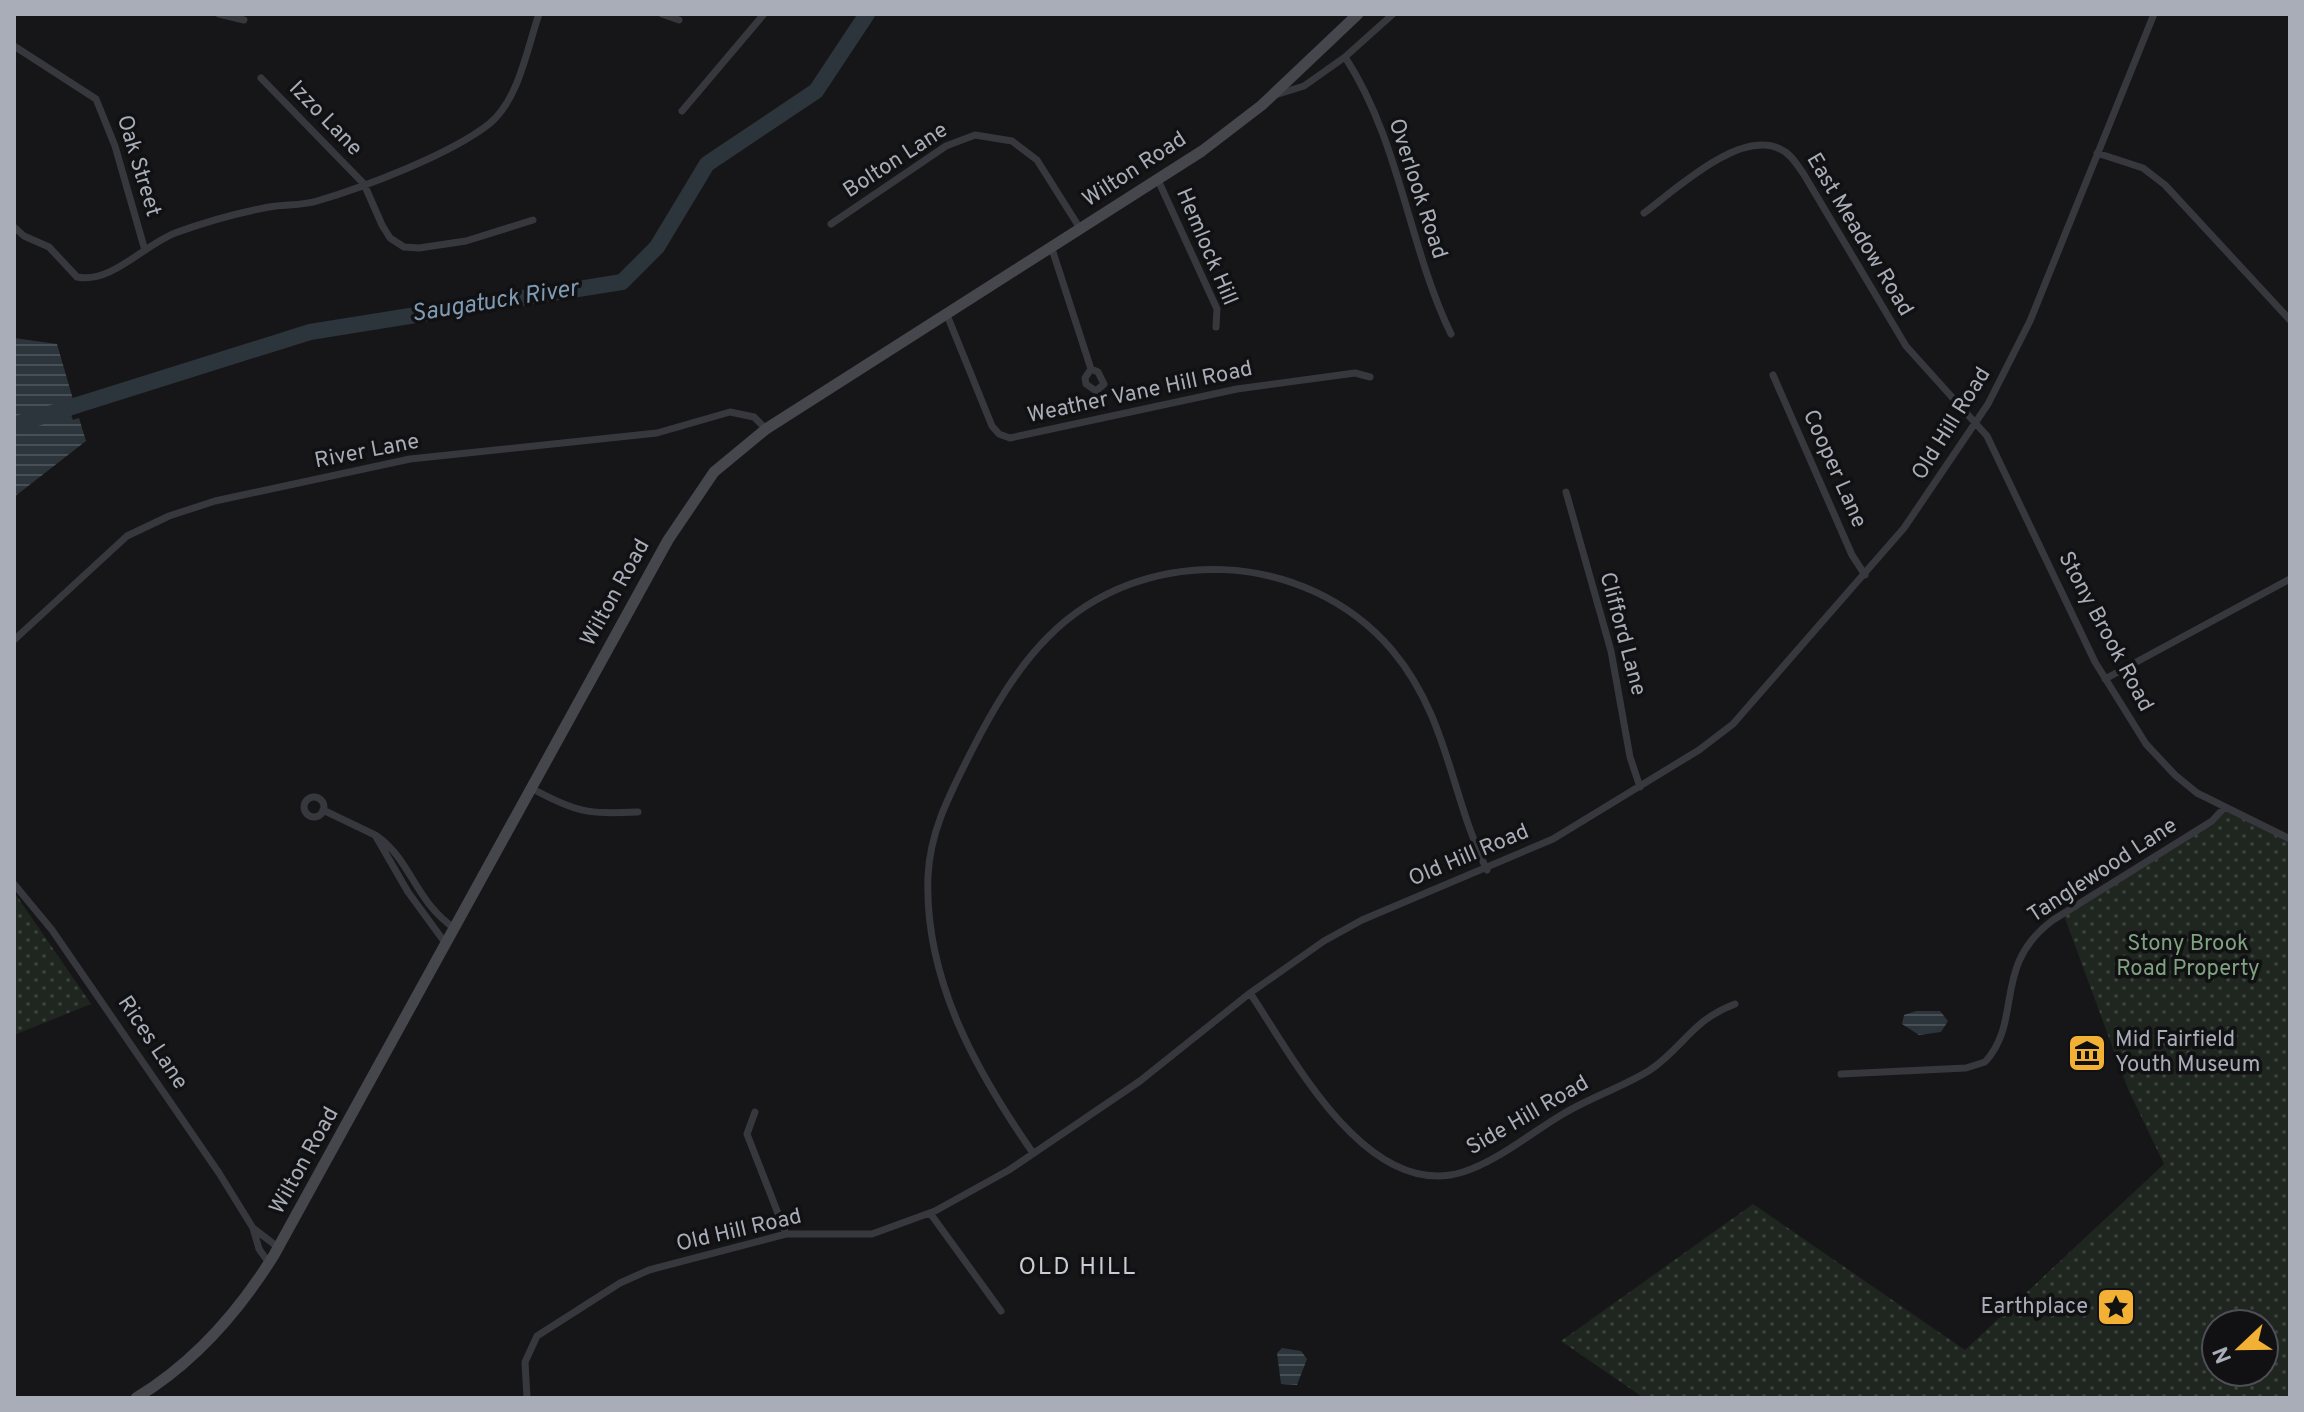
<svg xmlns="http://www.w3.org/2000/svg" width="2304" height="1412" font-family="Overpass,sans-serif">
<defs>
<pattern id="park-dots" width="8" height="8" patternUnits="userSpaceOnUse" patternTransform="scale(2)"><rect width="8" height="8" fill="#1e261f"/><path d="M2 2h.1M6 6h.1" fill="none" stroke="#3c433d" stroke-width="1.8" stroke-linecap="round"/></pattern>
<pattern id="water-rules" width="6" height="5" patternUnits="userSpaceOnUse" patternTransform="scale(2)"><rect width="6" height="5" fill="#2c353c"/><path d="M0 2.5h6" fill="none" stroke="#485056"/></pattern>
</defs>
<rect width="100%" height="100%" fill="#161618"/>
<path fill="url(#park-dots)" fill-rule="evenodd" d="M2226,811L2290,838V1398H1644L1561,1341L1753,1204L1965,1350L2164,1164L2128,1089L2063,913ZM2216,1324H2264V1372H2216Z
M14,892L91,1004L14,1035Z"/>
<path fill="url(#water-rules)" d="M14,338L57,344L77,413L71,415L73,420L79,418L86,441L14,497Z
M1916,1011H1940L1948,1021L1941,1032L1919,1035L1902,1024L1904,1015Z
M1282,1348L1301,1351L1307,1359L1297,1385L1281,1384L1277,1353Z"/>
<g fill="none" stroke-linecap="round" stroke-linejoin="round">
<path stroke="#2c353c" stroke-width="16" d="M14,425L310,332L622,282L657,247L707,164L816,91L867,14"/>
<path stroke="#37383d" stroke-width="7" d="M219,14L244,20
M662,14L679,20
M14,46L96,99L115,146L144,247
M1345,57L1393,14
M261,78L364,184L382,225L390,238L404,247L419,248L466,241L533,220
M1272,96L1304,86L1345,57C1400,141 1408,245 1451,334
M682,111L764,14
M2097,153L2143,168L2165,185L2290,320
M1158,180L1217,309L1216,327
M1644,213C1674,191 1741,127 1782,150C1791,154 1797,165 1803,173L1906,346L1987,436L2095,662L2146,744L2175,775L2197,793L2290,839
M831,224L946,146L975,135L1012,141L1037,160L1081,230
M14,227L24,236L49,247L77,277C111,284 144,245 175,233C205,222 237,213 269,207C285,204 301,206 317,201C365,187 451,154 489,124C519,100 527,48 539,14
M1052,249L1091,369L1098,372L1104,384L1096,391L1086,384L1085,378L1091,369
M947,315L992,426L999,434L1010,438L1237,389L1355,373L1370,377
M1773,375L1852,555L1865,575
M1566,492L1611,651L1630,757L1640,787
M14,640L127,536L169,516L215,501L410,459L657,433L730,412L754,417L766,429
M2105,679L2290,579
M531,788C577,813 587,814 638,812
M304 807a10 10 0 1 1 20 0a10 10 0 1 1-20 0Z
M323,810L375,835L408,892L446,944
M377,836C411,860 415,901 454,928
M14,884L52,930L219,1173L253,1228L259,1249L269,1263
M1250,993C1293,1057 1367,1202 1463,1172C1498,1161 1532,1132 1563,1114C1591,1097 1623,1087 1650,1070C1684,1047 1692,1020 1735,1004
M1841,1074L1966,1068L1985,1062C2024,1019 1991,966 2053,920L2212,821L2224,808
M755,1112L747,1134L786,1234
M1033,1153C976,1071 924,979 928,876C930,830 951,792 971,752C992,711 1016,669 1048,637C1143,541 1306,549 1392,650C1449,718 1450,795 1487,870
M930,1213L1001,1311
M253,1228L279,1248
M527,1398L525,1362L537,1336L620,1283L649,1270L786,1234H872L935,1211L1009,1170L1140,1081L1250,993L1324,941L1362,920L1553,839L1699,750L1733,724L1904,528L1988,404L2030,321L2154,14"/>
<path stroke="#45474d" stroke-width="11" d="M136,1398C194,1363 238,1313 274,1255L668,540L714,472L766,429L1202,151L1262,105L1358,14"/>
</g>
<defs>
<symbol id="museum-square" viewBox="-11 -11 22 22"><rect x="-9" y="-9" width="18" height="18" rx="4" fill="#f2b134" stroke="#111113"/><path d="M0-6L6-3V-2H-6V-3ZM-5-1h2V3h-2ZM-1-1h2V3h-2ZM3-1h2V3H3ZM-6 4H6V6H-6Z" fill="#111"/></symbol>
<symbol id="sight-square" viewBox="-11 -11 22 22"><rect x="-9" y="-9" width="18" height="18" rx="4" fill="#f2b134" stroke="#111113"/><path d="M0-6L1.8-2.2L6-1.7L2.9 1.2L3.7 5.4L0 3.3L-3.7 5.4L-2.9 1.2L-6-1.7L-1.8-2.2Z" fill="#111"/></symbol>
</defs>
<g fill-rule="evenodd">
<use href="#museum-square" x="2065" y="1031" width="44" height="44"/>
<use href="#sight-square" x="2094" y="1285" width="44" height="44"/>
</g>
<g text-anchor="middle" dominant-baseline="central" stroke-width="7" stroke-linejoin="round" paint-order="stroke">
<g font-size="22" fill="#a8adb8" stroke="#111113">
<text transform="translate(325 119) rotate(46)">Izzo Lane</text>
<text transform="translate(896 161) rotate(-33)">Bolton Lane</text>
<text transform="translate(138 166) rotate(73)">Oak Street</text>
<text transform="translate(1135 170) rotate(-33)">Wilton Road</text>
<text transform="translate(1417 189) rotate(72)">Overlook Road</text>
<text transform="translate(1859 235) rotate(59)">East Meadow Road</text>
<text transform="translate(1206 247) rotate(67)">Hemlock Hill</text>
<text transform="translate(1140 393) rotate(-12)">Weather Vane Hill Road</text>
<text transform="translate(1952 424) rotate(-58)">Old Hill Road</text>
<text transform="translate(367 452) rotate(-11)">River Lane</text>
<text transform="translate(1834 469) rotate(66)">Cooper Lane</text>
<text transform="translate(616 593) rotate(-61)">Wilton Road</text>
<text transform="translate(2105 632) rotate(62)">Stony Brook Road</text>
<text transform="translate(1622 634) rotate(75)">Clifford Lane</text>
<text transform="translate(1469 856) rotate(-23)">Old Hill Road</text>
<text transform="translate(2103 871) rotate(-33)">Tanglewood Lane</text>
<text transform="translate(152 1043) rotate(56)">Rices Lane</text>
<text transform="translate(1528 1116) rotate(-30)">Side Hill Road</text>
<text transform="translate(305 1161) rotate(-61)">Wilton Road</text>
<text transform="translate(739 1231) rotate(-13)">Old Hill Road</text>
</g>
<g font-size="22" fill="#7fa381" stroke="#111113">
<text x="2188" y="944">Stony Brook<tspan x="2188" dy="25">Road Property</tspan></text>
</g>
<g font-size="22" fill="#a8adb8" stroke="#111113" text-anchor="start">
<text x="2115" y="1040">Mid Fairfield<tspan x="2115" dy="25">Youth Museum</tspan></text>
<text x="2088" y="1307" text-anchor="end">Earthplace</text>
</g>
<g font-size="24" font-style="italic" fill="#7f9bb3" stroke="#111113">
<text transform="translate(495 302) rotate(-9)">Saugatuck River</text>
</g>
<g font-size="24" letter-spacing="2" fill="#c9ccd4" stroke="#111113">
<text x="1078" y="1268">OLD HILL</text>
</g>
</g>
<rect width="2304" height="1412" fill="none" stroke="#a8adb8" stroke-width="32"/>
<g transform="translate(2240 1348) rotate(248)"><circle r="38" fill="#111113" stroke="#4d4f55" stroke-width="2"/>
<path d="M0-6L14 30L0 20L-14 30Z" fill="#f2b134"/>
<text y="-12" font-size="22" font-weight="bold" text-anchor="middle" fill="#a8adb8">N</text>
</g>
</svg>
